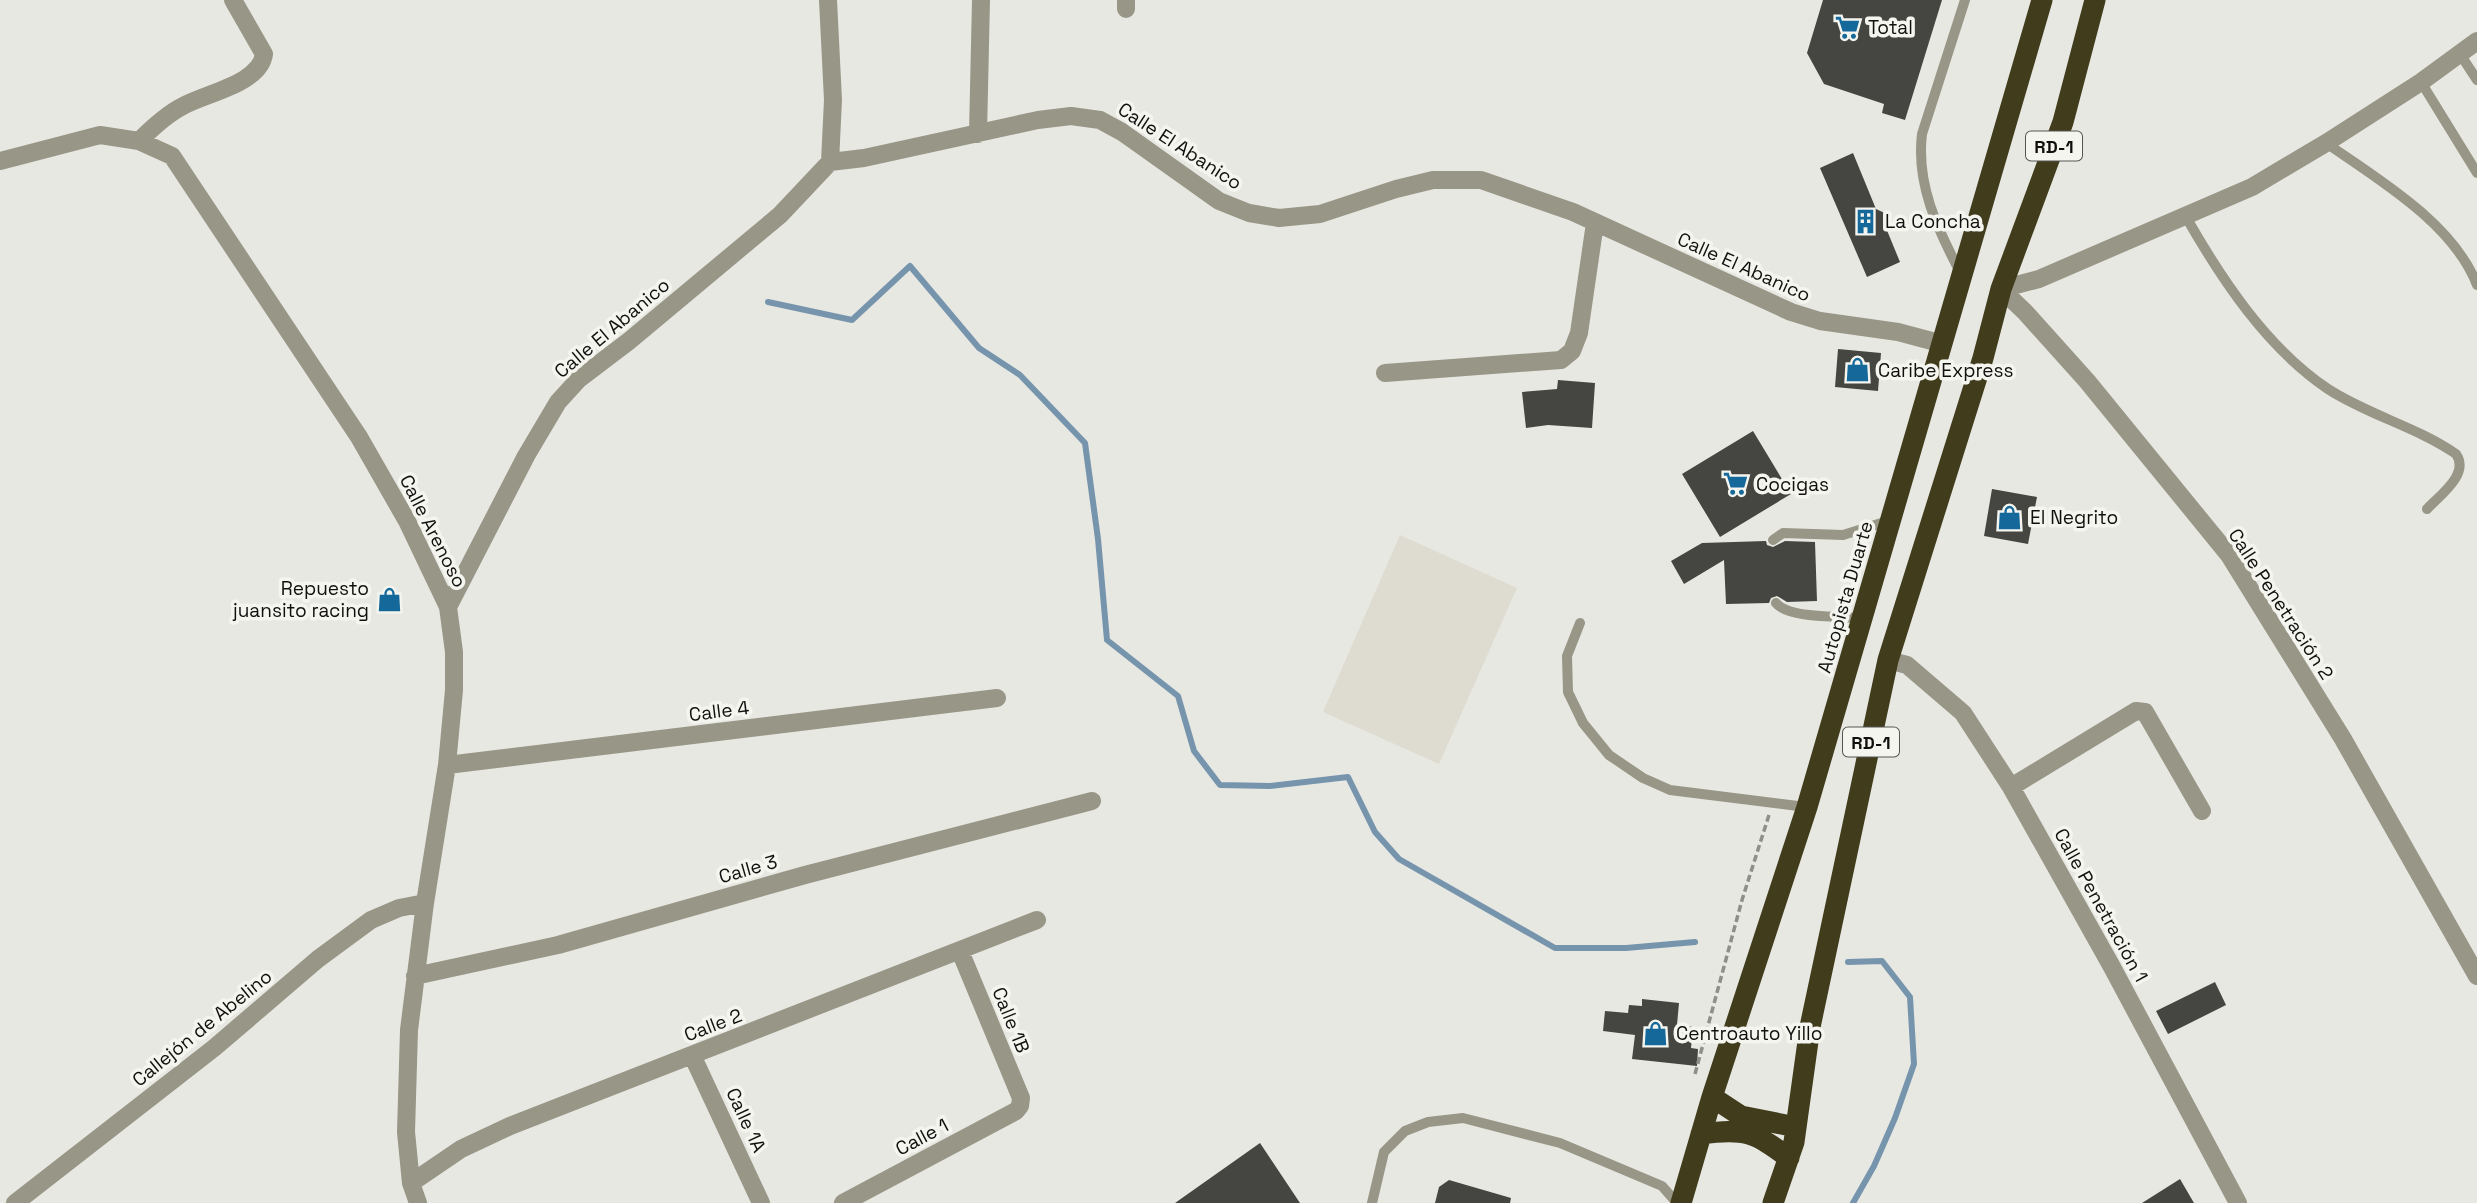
<svg xmlns="http://www.w3.org/2000/svg" width="2477" height="1203" font-family="'Space Grotesk',sans-serif">
<rect width="100%" height="100%" fill="#e8e8e3"/>
<path fill="#dedcd0" d="M1400,535L1517,588L1439,764L1323,712Z"/>
<g fill="none" stroke-linecap="round" stroke-linejoin="round">
<path stroke="#7695ad" stroke-width="6" d="M768,302L852,320L910,266L979,348L1020,375L1085,443L1098,539L1107,640L1178,696L1194,751L1220,785L1270,786L1348,777L1375,832L1399,859L1555,948H1626L1695,942
M1848,962L1882,961L1910,997L1914,1064L1895,1118L1874,1166L1853,1203"/>
</g>
<path fill="#454541" d="M1823,0H1942L1905,120L1882,113L1884,104L1824,84L1807,53Z
M1853,153L1876,209L1889,215L1886,228L1900,262L1867,277L1820,168Z
M1838,349L1881,353L1878,391L1835,387Z
M1558,380L1595,383L1592,428L1548,425L1526,428L1522,392L1557,389Z
M1753,431L1791,494L1720,537L1682,474Z
M1992,489L2037,497L2028,544L1984,536Z
M1766,541L1767,545L1773,547L1785,541L1815,542L1817,601L1787,602L1777,596L1771,598L1769,603L1726,604L1724,560L1684,584L1671,561L1702,543Z
M2215,982L2226,1005L2168,1034L2156,1011Z
M1642,999L1679,1003L1677,1025L1693,1027L1691,1048L1698,1049L1697,1066L1632,1059L1635,1035L1603,1031L1605,1011L1628,1013L1629,1005L1642,1006Z
M1260,1143L1300,1203H1175Z
M2180,1179L2194,1203H2142Z
M1449,1180L1511,1198L1510,1203H1435L1439,1187Z"/>
<g fill="none" stroke-linecap="round" stroke-linejoin="round">
<path stroke="#8e8e8b" stroke-width="3.5" stroke-dasharray="7 3.5" stroke-linecap="butt" d="M1695,1074L1742,900L1769,815"/>
<path stroke="#989686" stroke-width="10" d="M2460,54L2477,80
M2421,82L2477,173
M2326,143C2378,179 2454,224 2477,285
M2186,217C2222,280 2267,348 2328,389C2368,415 2417,427 2456,454C2470,474 2440,495 2427,509
M1960,272C1937,228 1916,184 1922,134L1965,0
M1773,540L1783,533L1843,535L1891,520
M1776,603C1788,619 1841,616 1862,618
M1580,623L1567,656L1568,692L1583,723L1609,755L1643,778L1670,790L1806,807
M1372,1203L1384,1152L1405,1131L1428,1122L1463,1118L1560,1143L1662,1186L1677,1203"/>
<path stroke="#989686" stroke-width="18" d="M828,0L833,100L830,162
M1126,9V0
M978,134L981,0
M139,141C152,128 167,114 183,106C206,93 260,84 264,54L233,0
M0,161L100,135L139,141L172,156L359,437L407,521L448,607L454,652V690L447,765L425,903L409,1030L406,1132L411,1183L418,1203
M2001,289L2025,312L2087,381L2229,555L2343,739L2477,976
M2001,289L2039,279L2252,187L2326,143L2421,82L2477,41
M1385,373L1561,360L1572,351L1579,333L1595,223
M448,607L526,456L558,402L579,379L629,341L780,215L830,162L864,158L1038,120L1071,116L1100,120L1122,132L1219,201L1249,213L1279,218L1320,214L1396,189L1433,180H1481L1573,212L1791,312L1820,321L1898,332L1943,344
M1888,660L1907,665L1963,713L2011,787L2112,967L2238,1203
M447,765L997,698
M2011,787L2136,711L2145,712L2202,811
M415,976L558,945L805,875L1092,801
M692,1055L761,1203
M411,1183L461,1149L510,1126L1037,920
M15,1203L214,1048L318,959L371,920L399,908L425,903
M843,1203L1016,1111L1020,1106L1021,1098L960,951"/>
<path stroke="#413c1c" stroke-width="21" d="M1712,1097L1741,1116L1796,1127
M1701,1134C1745,1128 1754,1132 1789,1158
M1681,1203L1712,1097L1807,807L2042,0
M1773,1203L1794,1142L1810,1027L1888,660L1983,358L2001,289L2063,122L2095,0"/>
</g>
<defs>
<symbol id="supermarket-bare" viewBox="-9 -9 18 18"><path d="M-6-5.5h2.5l.6 2H6L4.5 2H-2.5L-4.4-4H-6ZM-1.5 3.2a1.3 1.3 0 1 0 .1 0ZM3 3.2a1.3 1.3 0 1 0 .1 0Z" fill="#15699a" stroke="#f5f5f0" stroke-width="2.5" paint-order="stroke"/></symbol>
<symbol id="building-bare" viewBox="-9 -9 18 18"><path d="M-4-6H4V6H1V3H-1V6H-4ZM-2.5-4.3h1.7v1.8h-1.7ZM.8-4.3h1.7v1.8H.8ZM-2.5-1h1.7V.8h-1.7ZM.8-1h1.7V.8H.8Z" fill="#15699a" stroke="#f5f5f0" stroke-width="2.5" paint-order="stroke"/></symbol>
<symbol id="shop-bare" viewBox="-9 -9 18 18"><path d="M-5-2.5h2.3a2.7 3.5 0 0 1 5.4 0H5L5.5 6h-11ZM-1.5-2.5h3a1.5 2.3 0 0 0-3 0Z" fill="#15699a" stroke="#f5f5f0" stroke-width="2.5" paint-order="stroke"/></symbol>
</defs>
<g fill-rule="evenodd">
<use href="#supermarket-bare" x="1830" y="10" width="35" height="35"/>
<use href="#building-bare" x="1848" y="204" width="35" height="35"/>
<use href="#shop-bare" x="1840" y="352" width="35" height="35"/>
<use href="#supermarket-bare" x="1718" y="466" width="35" height="35"/>
<use href="#shop-bare" x="1992" y="500" width="35" height="35"/>
<use href="#shop-bare" x="372" y="582" width="35" height="35"/>
<use href="#shop-bare" x="1638" y="1016" width="35" height="35"/>
</g>
<g text-anchor="middle" dominant-baseline="central" stroke-width="7" stroke-linejoin="round" paint-order="stroke">
<g fill="#f5f5f0" stroke="#555552" stroke-width="2">
<rect x="2026" y="131.5" width="56" height="29" rx="5"/>
<rect x="1843" y="727.5" width="56" height="29" rx="5"/>
</g>
<g font-size="18" font-weight="bold" fill="#11100f">
<text x="2054" y="146">RD-1</text>
<text x="1871" y="742">RD-1</text>
</g>
<g font-size="19" fill="#11100f" stroke="#f5f5f0" text-anchor="start">
<text x="1868" y="27">Total</text>
<text x="1885" y="221">La Concha</text>
<text x="1878" y="370">Caribe Express</text>
<text x="1756" y="484">Cocigas</text>
<text x="2030" y="517">El Negrito</text>
<text x="369" y="588" text-anchor="end">Repuesto<tspan x="369" dy="22">juansito racing</tspan></text>
<text x="1676" y="1033">Centroauto Yillo</text>
</g>
<g font-size="19" fill="#11100f" stroke="#f5f5f0">
<text transform="translate(1180 146) rotate(33)">Calle El Abanico</text>
<text transform="translate(1744 267) rotate(24)">Calle El Abanico</text>
<text transform="translate(612 328) rotate(-40)">Calle El Abanico</text>
<text transform="translate(433 531) rotate(63)">Calle Arenoso</text>
<text transform="translate(1845 597) rotate(-74)">Autopista Duarte</text>
<text transform="translate(2281 604) rotate(57)">Calle Penetración 2</text>
<text transform="translate(719 711) rotate(-7)">Calle 4</text>
<text transform="translate(748 869) rotate(-16)">Calle 3</text>
<text transform="translate(2101 905) rotate(61)">Calle Penetración 1</text>
<text transform="translate(1011 1020) rotate(68)">Calle 1B</text>
<text transform="translate(713 1025) rotate(-21)">Calle 2</text>
<text transform="translate(202 1028) rotate(-39)">Callejón de Abelino</text>
<text transform="translate(746 1120) rotate(65)">Calle 1A</text>
<text transform="translate(922 1137) rotate(-28)">Calle 1</text>
</g>
</g>
</svg>
